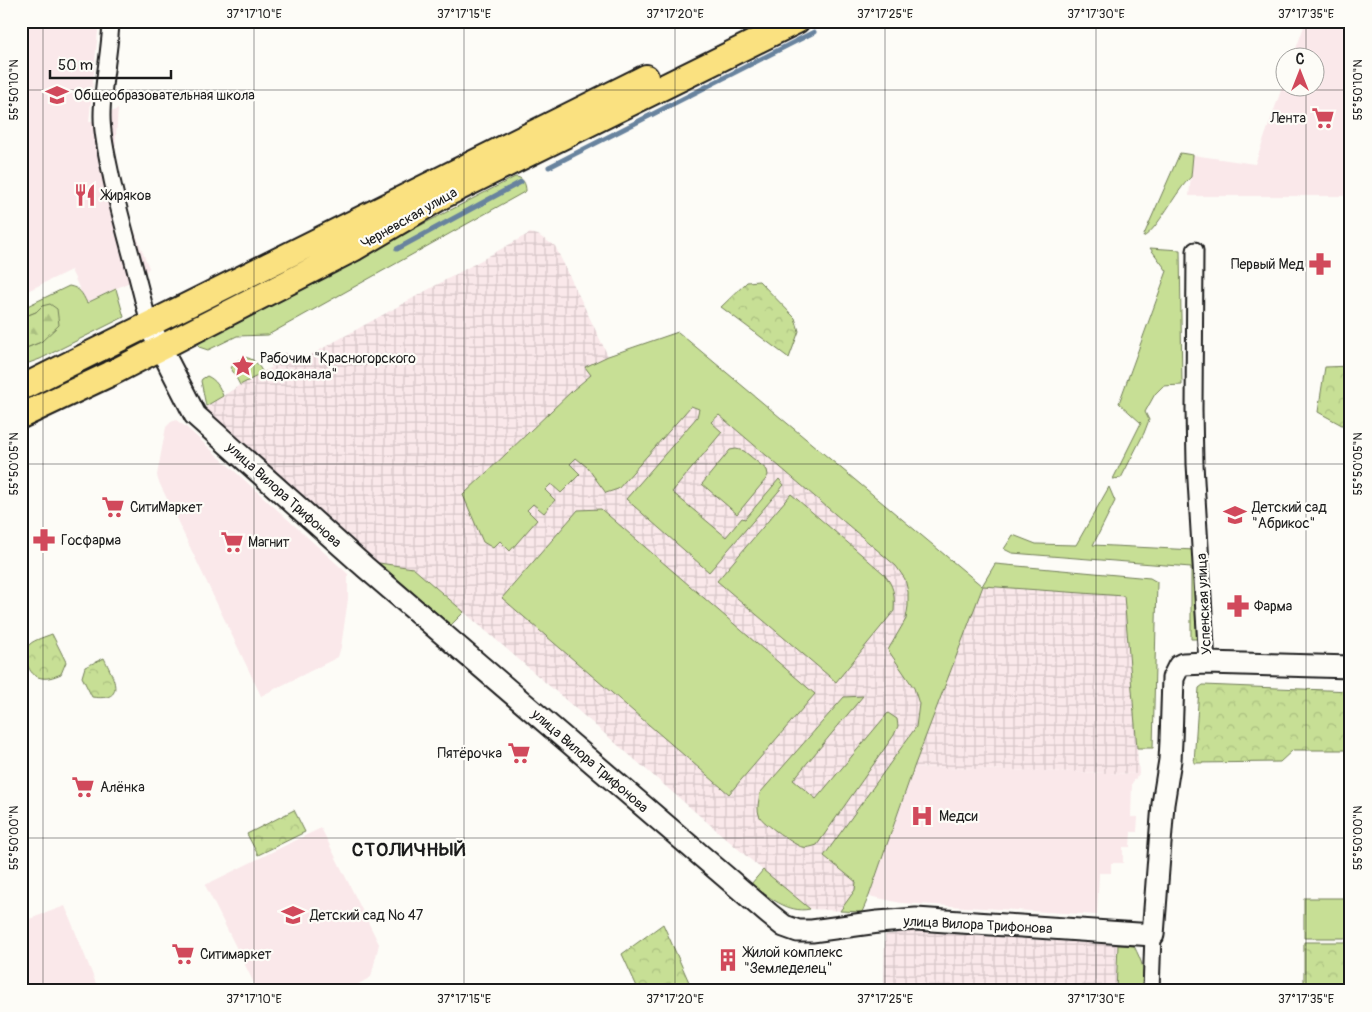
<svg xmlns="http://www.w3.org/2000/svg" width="1372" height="1012" font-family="Pangolin,sans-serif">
<defs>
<pattern id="industrial-grid" width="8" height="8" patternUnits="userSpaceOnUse" patternTransform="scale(1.25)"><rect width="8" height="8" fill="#fae8ea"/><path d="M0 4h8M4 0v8" fill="none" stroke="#d6c6c8"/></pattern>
<pattern id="forest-firs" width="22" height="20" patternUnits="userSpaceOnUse" patternTransform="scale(1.25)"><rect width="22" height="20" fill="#c7df95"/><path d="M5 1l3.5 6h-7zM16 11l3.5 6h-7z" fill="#aabf80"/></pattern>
<pattern id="park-crowns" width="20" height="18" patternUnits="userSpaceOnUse" patternTransform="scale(1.25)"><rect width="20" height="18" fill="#c7df95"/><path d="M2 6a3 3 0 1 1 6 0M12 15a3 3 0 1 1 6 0" fill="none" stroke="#aabf80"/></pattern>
</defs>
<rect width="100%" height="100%" fill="#fdfcf7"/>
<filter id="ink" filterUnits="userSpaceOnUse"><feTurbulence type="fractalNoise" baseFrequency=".02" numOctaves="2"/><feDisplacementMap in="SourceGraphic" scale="10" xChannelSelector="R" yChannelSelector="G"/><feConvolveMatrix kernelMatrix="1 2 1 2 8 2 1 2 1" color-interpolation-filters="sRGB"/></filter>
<g filter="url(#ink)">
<path fill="#fae8ea" d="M21,21H99L89,122L118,109L115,150L122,198L149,268L142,276L86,303L71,270L21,294Z
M1306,21H1351V196H1189L1193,155L1255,164L1284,82V88H1314V58L1293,57Z
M176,420L186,427L348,574V599L341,647L338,657L261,696L158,480L157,475L166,427L171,422Z
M914,767L1139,774L1132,783L1131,817H1138L1137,832H1131L1130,847H1123V863H1111V873H1099L1097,915L901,903L869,896Z
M321,828L379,944L371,977L346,991H258L205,885Z
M65,906L99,991H21V922Z"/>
<path fill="url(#industrial-grid)" d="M530,233L538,235L555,246L608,356L678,332L982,586L1125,596L1139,774L914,767L862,912L810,909L781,886L413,568L379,563L204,408L240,385L272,367L269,361L285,352L288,358L294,356L298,362Z
M910,931L1118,945L1116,991H884L885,935Z"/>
<path fill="#c7df95" stroke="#727e58" d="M1180,153L1193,155L1191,177C1176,190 1157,231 1143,237Z
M515,177C523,177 526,184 526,191L268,335L237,336L208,350L199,347L197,340Z
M1150,248L1180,250L1182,385L1163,386L1155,394L1145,412L1149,420L1144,433L1121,478L1113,479L1141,423L1119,403L1167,271Z
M69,286C80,288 82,293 87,303L116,289L124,317L40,359L26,364L21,362V350L41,342L42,306L36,312L21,318V309Z
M678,332L982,586L995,564L1150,578L1157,582L1153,748H1137L1124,596L983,586L914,767L869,896L862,912L840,911L855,890L856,882L824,856L916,727L919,704L914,688L888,650L906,619L908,606V592L905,579L896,566L719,415L711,422L722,432L672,492L726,537L742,518L745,519L779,479L784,485L709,572L626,499L697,417L699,409L691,406L618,489L606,493L587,467L576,458L570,464L580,474L561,493L551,484L545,490L555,500L544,513L533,504L527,510L537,520L510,551L500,541L493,548L483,542L463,495L573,390L591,375L585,367L608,356Z
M244,357C255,359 258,364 263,373L240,385L231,368L235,362Z
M207,376C216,380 220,387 223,396L206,406L201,381L202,379Z
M736,449L744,451L767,470L768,475L766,479L737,514L702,484L730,450Z
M1109,487L1115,501L1093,545L1195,550L1201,639H1191V567L1012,553L1004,549L1013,535L1036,544L1076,545Z
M791,494L883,573C894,586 895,594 894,611L836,682L717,581Z
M601,509L815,694L729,794L502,598L578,510Z
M379,563L413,568L464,612L451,625Z
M863,696L793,780L816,799L888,713L897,719L898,726L894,735L817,845C811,847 808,848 802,847C796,846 762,822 760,817C756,809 759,801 760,793L844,697Z
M763,870L810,909C788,914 768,896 751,884Z
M1304,898H1351V938H1304Z
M1118,945L1134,946C1142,962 1146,972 1145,991H1116Z"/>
<path fill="url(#forest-firs)" stroke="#727e58" d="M50,304L57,309L59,325L41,342L21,350V318L36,312L42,306Z"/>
<path fill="url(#park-crowns)" stroke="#727e58" d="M759,281L795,318L799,331L789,358L721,307L747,282Z
M1351,366V430L1318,412L1325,367Z
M52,634L66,662L61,674C54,677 46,680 38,677C27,673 21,652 30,644C34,640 47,636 52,634Z
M104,658C113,677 128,702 92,697L82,677L85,667Z
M1203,685L1351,691V750H1293L1280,762L1194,763L1199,688Z
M294,810L305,832L258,855L247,834Z
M663,924L693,991H639L622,954Z
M1304,942H1351V985H1304Z"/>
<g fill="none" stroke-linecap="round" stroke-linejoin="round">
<path stroke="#68839e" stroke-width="5" d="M549,167L814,32
M397,249L521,182"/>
<defs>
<path id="street" d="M111,21C110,53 102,84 102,116C102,138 108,159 112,180C123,229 138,276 149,325
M1195,250L1194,409L1195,464L1207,663
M1151,991L1153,935"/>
<path id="secondary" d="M149,325L195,415L365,567L769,914L784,926L798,931H812L878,922L916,919L1153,935L1163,804L1170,760L1171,741L1173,678L1179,666L1183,664L1207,663L1351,667"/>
<path id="primary" d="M21,388L646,77
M21,416L110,374L355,248L443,196L797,21"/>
</defs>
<use href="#street" stroke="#1c1c1c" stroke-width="19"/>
<use href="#secondary" stroke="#1c1c1c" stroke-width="25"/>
<use href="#primary" stroke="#1c1c1c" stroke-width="28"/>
<use href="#street" stroke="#fdfcf7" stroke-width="15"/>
<use href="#secondary" stroke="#fdfcf7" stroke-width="21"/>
<use href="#primary" stroke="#fae180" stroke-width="24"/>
</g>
</g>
<path fill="none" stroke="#1c1c1c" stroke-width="1" stroke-opacity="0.45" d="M43,21V991M254,21V991M464,21V991M675,21V991M885,21V991M1096,21V991M1306,21V58M1306,88V991M21,90H1351M21,464H1351M21,838H1351"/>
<defs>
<symbol id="school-bare" viewBox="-9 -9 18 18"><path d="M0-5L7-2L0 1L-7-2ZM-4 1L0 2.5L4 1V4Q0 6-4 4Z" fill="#d1495b" stroke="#fdfcf7" stroke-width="2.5" paint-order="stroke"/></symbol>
<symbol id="supermarket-bare" viewBox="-9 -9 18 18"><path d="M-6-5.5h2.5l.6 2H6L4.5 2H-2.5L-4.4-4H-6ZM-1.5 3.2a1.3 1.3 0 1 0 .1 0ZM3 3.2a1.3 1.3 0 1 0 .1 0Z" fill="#d1495b" stroke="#fdfcf7" stroke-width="2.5" paint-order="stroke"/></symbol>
<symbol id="restaurant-bare" viewBox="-9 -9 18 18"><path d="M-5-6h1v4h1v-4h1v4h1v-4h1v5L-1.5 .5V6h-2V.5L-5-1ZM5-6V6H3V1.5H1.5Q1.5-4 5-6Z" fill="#d1495b" stroke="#fdfcf7" stroke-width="2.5" paint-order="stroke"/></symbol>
<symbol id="pharmacy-bare" viewBox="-9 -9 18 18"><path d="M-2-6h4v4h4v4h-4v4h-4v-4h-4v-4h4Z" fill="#d1495b" stroke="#fdfcf7" stroke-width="2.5" paint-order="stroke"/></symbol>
<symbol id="sight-bare" viewBox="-9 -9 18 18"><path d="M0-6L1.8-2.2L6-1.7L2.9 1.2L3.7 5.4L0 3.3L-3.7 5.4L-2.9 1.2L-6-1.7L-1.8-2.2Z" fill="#d1495b" stroke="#fdfcf7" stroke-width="2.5" paint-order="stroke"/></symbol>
<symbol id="hospital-bare" viewBox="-9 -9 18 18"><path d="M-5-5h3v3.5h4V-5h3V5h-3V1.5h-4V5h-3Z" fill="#d1495b" stroke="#fdfcf7" stroke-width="2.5" paint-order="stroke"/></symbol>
<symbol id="building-bare" viewBox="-9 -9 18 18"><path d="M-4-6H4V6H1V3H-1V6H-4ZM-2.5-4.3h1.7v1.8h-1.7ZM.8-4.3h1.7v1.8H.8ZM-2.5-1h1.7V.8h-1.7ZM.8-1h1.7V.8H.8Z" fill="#d1495b" stroke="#fdfcf7" stroke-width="2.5" paint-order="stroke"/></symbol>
</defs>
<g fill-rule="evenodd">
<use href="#school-bare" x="41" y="79" width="32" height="32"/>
<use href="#supermarket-bare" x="1307" y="102" width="32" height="32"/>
<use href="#restaurant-bare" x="69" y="179" width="32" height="32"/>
<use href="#pharmacy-bare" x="1304" y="248" width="32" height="32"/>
<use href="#sight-bare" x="227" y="350" width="32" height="32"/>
<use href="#supermarket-bare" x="97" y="491" width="32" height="32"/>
<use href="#school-bare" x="1219" y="499" width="32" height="32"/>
<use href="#pharmacy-bare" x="28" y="524" width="32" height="32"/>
<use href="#supermarket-bare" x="216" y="526" width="32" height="32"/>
<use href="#pharmacy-bare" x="1222" y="590" width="32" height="32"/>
<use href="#supermarket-bare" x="503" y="737" width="32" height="32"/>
<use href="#supermarket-bare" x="67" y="771" width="32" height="32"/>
<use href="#hospital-bare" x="906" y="800" width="32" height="32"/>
<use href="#school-bare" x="277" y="899" width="32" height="32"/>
<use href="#supermarket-bare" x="167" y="938" width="32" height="32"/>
<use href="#building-bare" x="712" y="944" width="32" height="32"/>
</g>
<g text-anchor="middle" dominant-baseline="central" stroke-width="4.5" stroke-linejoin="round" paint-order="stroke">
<g font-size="14" fill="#1c1c1c" stroke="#fdfcf7" text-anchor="start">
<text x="74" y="95">Общеобразовательная школа</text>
<text x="1306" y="118" text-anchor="end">Лента</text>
<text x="102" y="195">Жиряков</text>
<text x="1304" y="264" text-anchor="end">Первый Мед</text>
<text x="260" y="358">Рабочим "Красногорского<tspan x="260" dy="16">водоканала"</tspan></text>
<text x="130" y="507">СитиМаркет</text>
<text x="1252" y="507">Детский сад<tspan x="1252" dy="16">"Абрикос"</tspan></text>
<text x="61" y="540">Госфарма</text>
<text x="248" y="542">Магнит</text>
<text x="1254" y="606">Фарма</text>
<text x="502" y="753" text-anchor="end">Пятёрочка</text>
<text x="100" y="787">Алёнка</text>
<text x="939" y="816">Медси</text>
<text x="310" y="915">Детский сад № 47</text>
<text x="744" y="952">Жилой комплекс<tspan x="744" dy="16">"Земледелец"</tspan></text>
<text x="200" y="954">Ситимаркет</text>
</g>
<g font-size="14" fill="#1c1c1c" stroke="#fdfcf7">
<text transform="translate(409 218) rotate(-30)">Черневская улица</text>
<text transform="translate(284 495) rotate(42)">улица Вилора Трифонова</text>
<text transform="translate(1204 604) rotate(-93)">Успенская улица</text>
<text transform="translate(590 761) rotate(41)">улица Вилора Трифонова</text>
<text transform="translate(978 925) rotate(3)">улица Вилора Трифонова</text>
</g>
<g font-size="19" font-weight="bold" letter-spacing="1" fill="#1c1c1c" stroke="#fdfcf7">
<text x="409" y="850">СТОЛИЧНЫЙ</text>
</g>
</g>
<rect width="1372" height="1012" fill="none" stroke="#fdfcf7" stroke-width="55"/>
<g transform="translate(1300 72)"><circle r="24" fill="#fdfcf7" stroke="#a3a29f"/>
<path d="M0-4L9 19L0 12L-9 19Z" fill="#d1495b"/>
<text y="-8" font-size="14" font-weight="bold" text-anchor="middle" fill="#1c1c1c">С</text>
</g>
<path d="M50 70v8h121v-8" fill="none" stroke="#1c1c1c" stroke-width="2.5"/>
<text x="58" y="70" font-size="15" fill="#1c1c1c" stroke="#fdfcf7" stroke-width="4" paint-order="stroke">50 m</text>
<rect x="28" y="28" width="1316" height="956" fill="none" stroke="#1c1c1c" stroke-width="2"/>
<g font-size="12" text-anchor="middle" fill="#1c1c1c">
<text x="254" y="18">37°17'10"E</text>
<text x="464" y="18">37°17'15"E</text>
<text x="675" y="18">37°17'20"E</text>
<text x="885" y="18">37°17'25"E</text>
<text x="1096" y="18">37°17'30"E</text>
<text x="1306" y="18">37°17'35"E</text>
<text transform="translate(14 90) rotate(-90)" y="4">55°50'10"N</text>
<text transform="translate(1358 90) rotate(-90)" y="4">55°50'10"N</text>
<text transform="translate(14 464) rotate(-90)" y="4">55°50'05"N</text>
<text transform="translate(1358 464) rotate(-90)" y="4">55°50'05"N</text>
<text transform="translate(14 838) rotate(-90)" y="4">55°50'00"N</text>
<text transform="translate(1358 838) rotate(-90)" y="4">55°50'00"N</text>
<text x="254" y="1003">37°17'10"E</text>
<text x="464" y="1003">37°17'15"E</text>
<text x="675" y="1003">37°17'20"E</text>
<text x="885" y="1003">37°17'25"E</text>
<text x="1096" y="1003">37°17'30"E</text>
<text x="1306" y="1003">37°17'35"E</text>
</g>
</svg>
